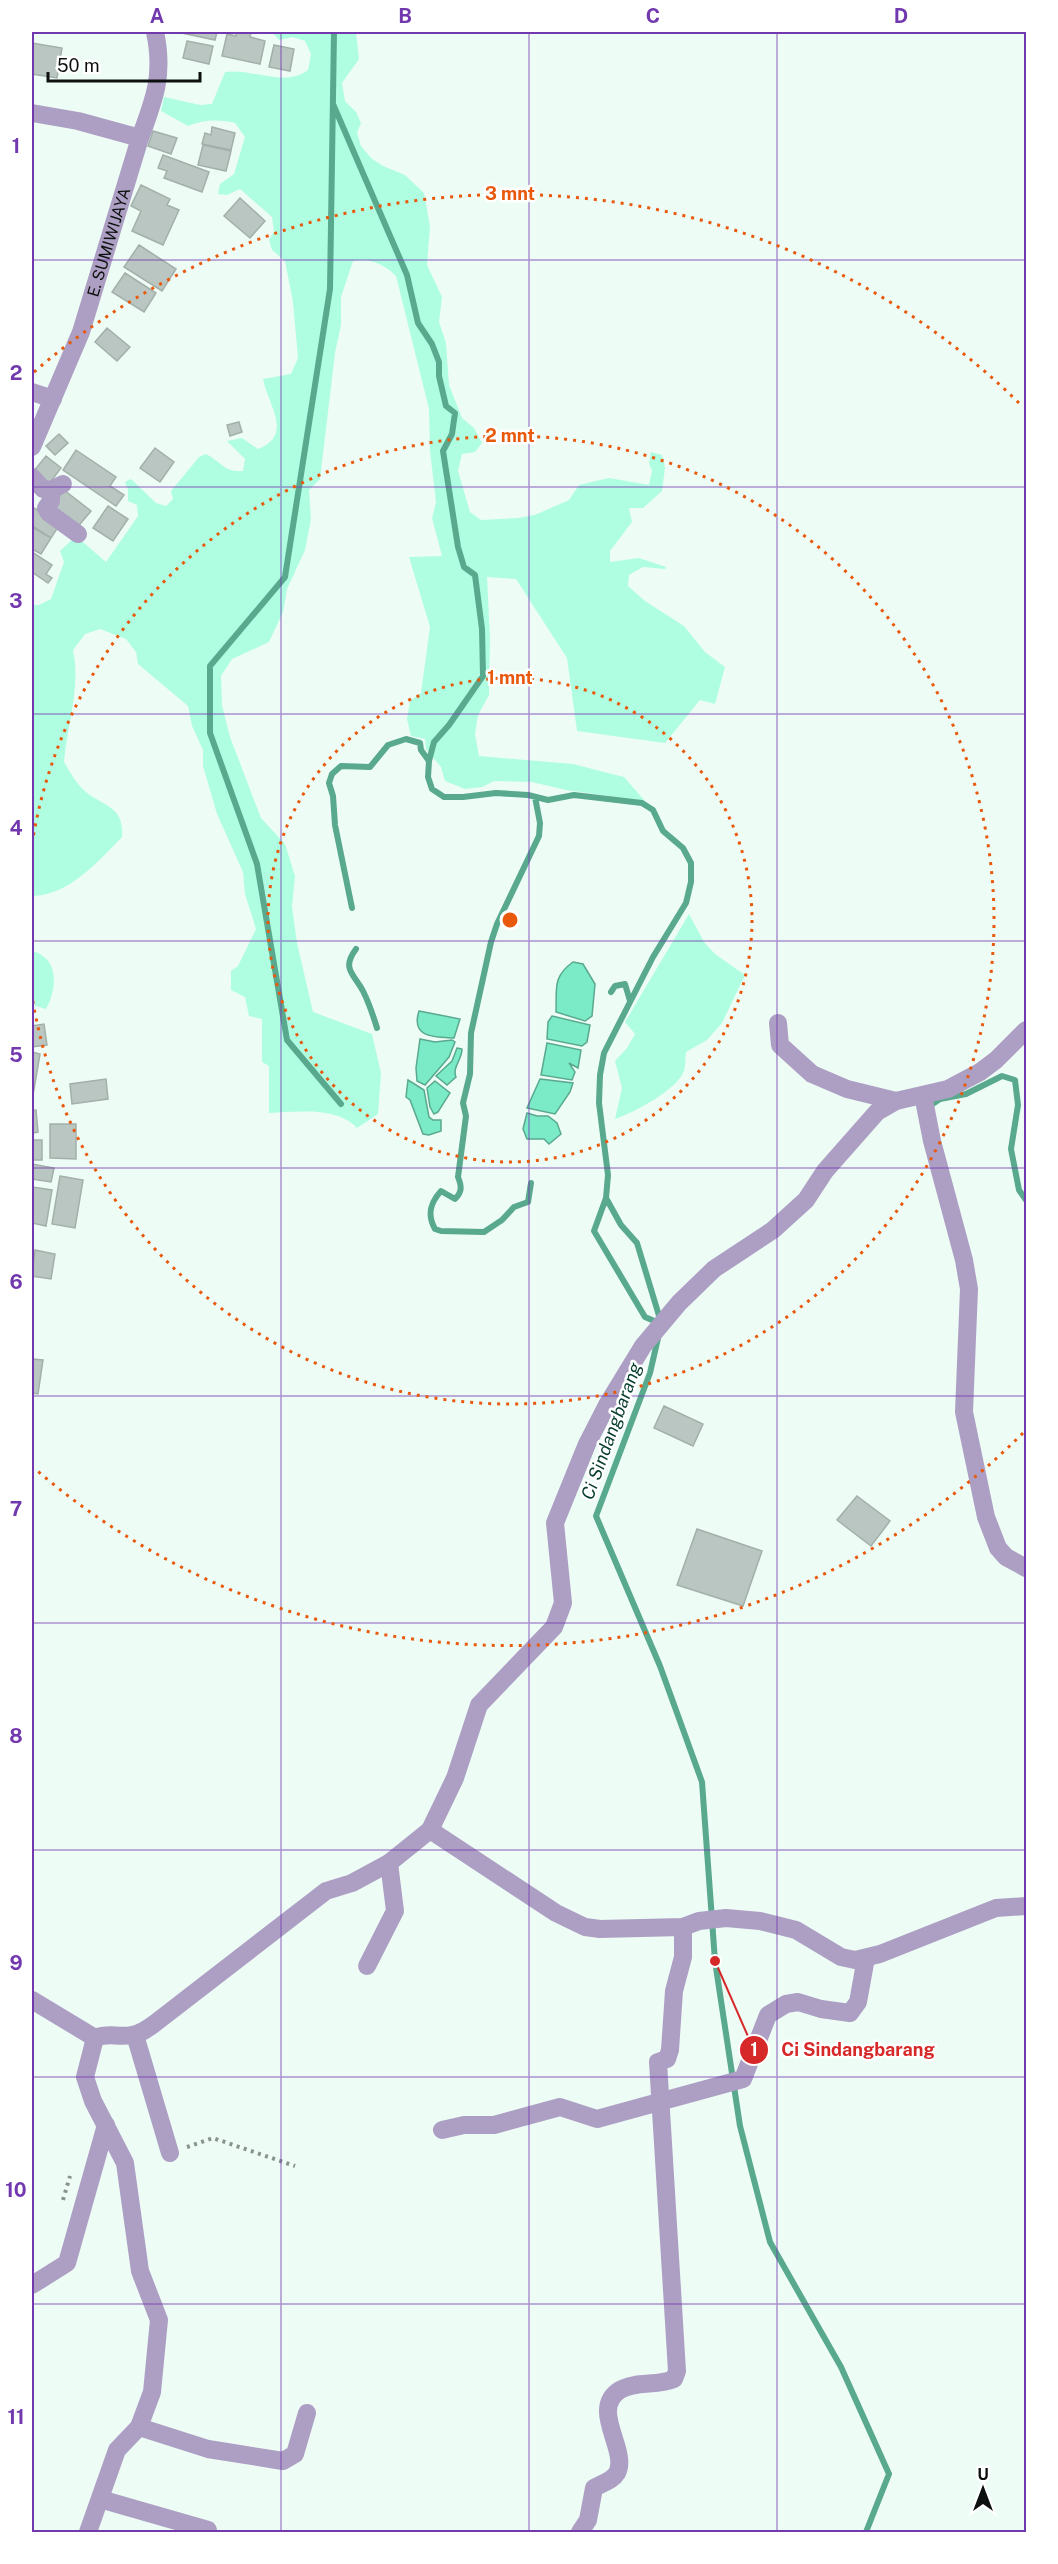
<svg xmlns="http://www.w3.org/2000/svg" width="1058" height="2564" font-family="'Public Sans',sans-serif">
<rect width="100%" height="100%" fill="#eefcf6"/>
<path fill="#affee2" d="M272,32H356L359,59L342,83L345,101L356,112L361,123L357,133L361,146L371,158L383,166L405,175L424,193L430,226L427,265L442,297L439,322L446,343L449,385L462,418L474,428L482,443L475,452L462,454L458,471L470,512L481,520L518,518L535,515L569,500L579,485L609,478L649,485L652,471L649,463L651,452L662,455L665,468L662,491L643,508H629L632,522L610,551V562L639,558L666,567L665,569L643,567L629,575L628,586L645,601L684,626L705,652L725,667L715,704L700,700L665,743L577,731L567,658L516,579L487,577L490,638L489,695L478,715L475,734L479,756L573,764L624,777L645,801L566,790L532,782L494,781L482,787L465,789L445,781L441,767L426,749L425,739L411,736L407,719L410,701L421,693L430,627L409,557L442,556L432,518L436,502L430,451L429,409L396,276C384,264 370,258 353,261L341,297V325L335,353L320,479L309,490L311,519L305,550L287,589L283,612L269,642L232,659L221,676L222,705L230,737L261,818L285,844L295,876L292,907L297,943L313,1012L372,1034L381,1073L378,1114L357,1128C337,1106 296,1112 269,1113V1066L262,1062V1019L249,1016L245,997L231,990V971L238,966L256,929L245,894L243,872L217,814L203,766V750L192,726L188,706L138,664L136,652L126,639L100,629L85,634L73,650C81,687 67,725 64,762C70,772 77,785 86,792C106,808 124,806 122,837C99,861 68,896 32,896V605H39L51,599L64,562L60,551L76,536L106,562L138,516L137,505L128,501V490L125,482L131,479L156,503L166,506L173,499L171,491L199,457L206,454C222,462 223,472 243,471L245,459L227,441L242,438L258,449C294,435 268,405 263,379L291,374L298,358L293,302L285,261L272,250L269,240L274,231L272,217L240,189L227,195L218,194L220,184L234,174L245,137L235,123C217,119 204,120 188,126L161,111L164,97L200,105L212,104L225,72C253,68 284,88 308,70L311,54L305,41L293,37L279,40Z
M689,914L704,942L715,954L745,975L722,1023L707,1040L686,1052C685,1058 686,1065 684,1071C677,1090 633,1113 615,1119L622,1088L615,1061L627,1048L635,1034L625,1022Z
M32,951C60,958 57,989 46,1009L33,1005Z"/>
<path fill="#7aebc6" stroke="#59a98f" stroke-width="1.5" d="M573,962L583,964L595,984L592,1016L585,1021L556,1012C557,989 552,977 573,962Z
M419,1011L460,1019L454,1038C437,1037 410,1039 419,1011Z
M552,1016L590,1025L587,1042L582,1046L547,1039L548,1022Z
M420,1039L435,1042L452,1040L455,1042L449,1057L425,1085L417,1081L416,1068Z
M547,1043L581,1050L578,1068L569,1063L575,1072L572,1080L541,1075Z
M457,1048L462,1049C462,1060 452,1067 456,1077L447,1085L436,1076L452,1061Z
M540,1079L573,1083L570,1092L555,1114L527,1108Z
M408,1080L424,1090L429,1117L433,1120H441V1131L429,1135L423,1134L410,1100L406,1097Z
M435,1081L450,1093L438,1112L434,1114L430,1107L427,1088Z
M527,1113L537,1116H548L557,1123L561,1134L549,1144L544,1139H527L523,1129Z"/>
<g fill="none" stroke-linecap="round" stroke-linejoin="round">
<path stroke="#59a98f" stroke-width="6" d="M334,32L330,289L285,577L210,666V733L257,864L287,1040L341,1104
M333,104L407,275L418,323L432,344L439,362V376L446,406L455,413L452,434L443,451L458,547L464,567L475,575L482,629L483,676L449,725L434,742L429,761L428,777L432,789L444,797H463L496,793L528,795L548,800L574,795L642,803L653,810L663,831L683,848L691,863V882L686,903L653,957L604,1053L600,1075L599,1103L608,1175L606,1198L594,1231L645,1317L659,1323
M352,908L335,825L333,796L329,783L332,774L341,766L370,767L388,745L406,739L420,743L421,750L429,761
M356,949C341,969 354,974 363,991C369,1003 373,1015 377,1028
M611,992L615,986L625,984L630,1001
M931,1105L940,1099L966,1094L1002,1076L1015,1080L1018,1105L1011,1149L1019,1190L1026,1200
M531,1183L528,1202L514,1207L502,1220L484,1232L441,1231L435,1229C427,1215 430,1203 441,1191L455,1199C462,1192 462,1187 458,1177L466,1116L463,1103L470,1074L471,1033L491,942L497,924L539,836L540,823L535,797
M606,1198L621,1225L637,1243L660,1319
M658,1338L650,1373L596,1516L660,1666L702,1782L715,1961L740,2126L770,2242L841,2367L889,2474L866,2532"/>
</g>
<path fill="#b9c6c1" stroke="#a3b0aa" stroke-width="1.5" d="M177,32H217L215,40Z
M236,32H251L250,37L265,41L260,64L222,56L227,34L236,36Z
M187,41L213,46L209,64L183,58Z
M32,43L62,48L57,78L32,74Z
M274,45L294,49L290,71L269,67Z
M212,127L235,133L231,150L202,144L205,133L211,135Z
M153,131L177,138L171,154L148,146Z
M203,145L231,151L226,171L198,165Z
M163,155L209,172L202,192L164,178L167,171L158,168Z
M141,185L170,199L167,205L179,210L163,245L132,231L141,211L131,206Z
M240,198L265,221L250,238L224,216Z
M139,245L176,269L162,291L124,267Z
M125,273L156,293L144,312L112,292Z
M107,328L130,347L117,361L95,342Z
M239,422L242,432L230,436L227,425Z
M59,434L68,443L55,455L46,446Z
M155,448L174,462L160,482L140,468Z
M76,450L116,477L110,486L124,495L116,506L63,470Z
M46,456L61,468L49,484L33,472Z
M64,490L91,511L75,530L49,509Z
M108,506L128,519L113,541L93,528Z
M34,508L60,524L51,538L32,526V512Z
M32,527L51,538L41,554L32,549Z
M32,552L52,565L46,574L52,578L48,583L32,572Z
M44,1024L47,1045L32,1047V1026Z
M32,1052L40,1054L32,1101Z
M106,1079L108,1099L72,1104L70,1084Z
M36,1110L38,1132L32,1133V1111Z
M50,1124H76V1159L50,1158Z
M32,1140H42V1160H32Z
M32,1164L54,1168L51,1182L32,1179Z
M60,1176L83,1180L75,1228L52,1224Z
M32,1187L52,1190L46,1226L32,1223Z
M35,1250L55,1254L51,1279L32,1276Z
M32,1359L43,1360L38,1394L32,1393Z
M664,1406L703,1424L693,1446L654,1428Z
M857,1496L890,1521L871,1546L837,1520Z
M697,1529L762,1551L743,1606L677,1585Z"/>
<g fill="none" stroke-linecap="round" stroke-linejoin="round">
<path stroke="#89928e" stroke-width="4" stroke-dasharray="3 4.5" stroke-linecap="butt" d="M187,2147L213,2138L295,2166
M63,2200L70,2176"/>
<g stroke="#ac9fc3" stroke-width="18">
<path d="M32,113L78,121L140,138"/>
<path d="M32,392L53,399"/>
<path id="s1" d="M32,447L81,332L140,138C155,98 164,74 155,32"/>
<path d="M32,477L43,489L51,490L63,484"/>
<path d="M51,490V501L46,508L49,513L78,534"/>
<path d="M778,1023L780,1045L812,1074L847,1089L896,1101"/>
<path d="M923,1095L932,1141L964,1260L969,1289L964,1412L986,1517L998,1548L1006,1557L1026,1568"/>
<path d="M430,1830L556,1913L585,1927L600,1929L683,1927L699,1921L726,1918L760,1921L796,1930L841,1957L855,1960L880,1954L996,1908L1026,1906"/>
<path d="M367,1966L395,1911L389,1863"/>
<path d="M32,2000L95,2038C110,2032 117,2038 132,2035C140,2034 147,2029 154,2024L326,1891L352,1883L389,1863L430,1830L455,1778L479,1705L554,1627L563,1603L555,1523L587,1444L607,1405L643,1346L679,1303L714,1269L773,1230L806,1200L825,1171L877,1112L896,1101L948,1089L980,1072L996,1060L1026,1030"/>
<path d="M135,2035L170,2153"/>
<path d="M95,2038L85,2077L93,2101L125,2163L140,2271L159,2320L152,2392L139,2427L208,2449L283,2461L295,2454L307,2413"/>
<path d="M442,2130L464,2125H494L560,2107L597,2119L743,2079L768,2015L786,2004L798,2002L821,2009L850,2013L858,2002L866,1958"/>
<path d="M32,2285L67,2263L106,2125"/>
<path d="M100,2499L208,2530"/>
<path d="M88,2532L117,2450L139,2427"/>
<path d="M580,2532L588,2520L594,2488C602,2483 612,2481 617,2473C629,2450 589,2409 620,2390C635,2381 658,2386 674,2379L677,2371L658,2062L667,2059L670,2050L674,1991L683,1957V1927"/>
</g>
</g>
<path fill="none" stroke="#7239af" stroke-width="1.5" stroke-opacity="0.55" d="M281,32V2532M529,32V2532M777,32V2532M32,260H1026M32,487H1026M32,714H1026M32,941H1026M32,1168H1026M32,1396H1026M32,1623H1026M32,1850H1026M32,2077H1026M32,2304H1026"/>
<g fill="none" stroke="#e8590c" stroke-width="3" stroke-dasharray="3 6">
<circle cx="510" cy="920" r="242"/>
<path d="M32 844A484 484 0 1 1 32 996"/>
<path d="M1023 1433A726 726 0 0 1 34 1468M34 372A726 726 0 0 1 1023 407"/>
</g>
<g text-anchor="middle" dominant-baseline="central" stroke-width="5" stroke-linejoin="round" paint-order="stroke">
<g font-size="16" fill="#0c100e" stroke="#fff">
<text stroke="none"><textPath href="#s1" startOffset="219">E. SUMIWIJAYA</textPath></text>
</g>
<g font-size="18" font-style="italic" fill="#073d2e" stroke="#fff">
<text transform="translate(611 1431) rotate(-70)">Ci Sindangbarang</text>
</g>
</g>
<circle cx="510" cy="920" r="9" fill="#e8590c" stroke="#fff" stroke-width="3"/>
<g font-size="18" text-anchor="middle" font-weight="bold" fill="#e8590c" stroke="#fff" stroke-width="5" stroke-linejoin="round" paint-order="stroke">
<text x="510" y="200">3 mnt</text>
<text x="510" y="442">2 mnt</text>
<text x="510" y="684">1 mnt</text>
</g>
<path fill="none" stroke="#d62828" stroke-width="2" d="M715 1961L754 2050"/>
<g fill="#d62828" stroke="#fff" stroke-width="2">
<circle cx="715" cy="1961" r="6"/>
<circle cx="754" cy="2050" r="15"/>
</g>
<g font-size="18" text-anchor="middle" font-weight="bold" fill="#fff">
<text x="754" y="2056">1</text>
</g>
<g font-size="18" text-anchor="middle" font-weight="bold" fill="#d62828" stroke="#fff" stroke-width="5" stroke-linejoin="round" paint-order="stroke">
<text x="858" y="2056">Ci Sindangbarang</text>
</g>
<rect width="1058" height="2564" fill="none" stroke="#ffffff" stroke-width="66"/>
<g transform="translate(983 2489)" stroke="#ffffff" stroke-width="4.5" paint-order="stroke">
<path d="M0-4.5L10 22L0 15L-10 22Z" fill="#0c100e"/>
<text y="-9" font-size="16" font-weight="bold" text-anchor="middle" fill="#0c100e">U</text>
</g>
<path d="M48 72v9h152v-9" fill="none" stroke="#0c100e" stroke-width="3"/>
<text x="57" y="72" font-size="18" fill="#0c100e" stroke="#ffffff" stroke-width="4.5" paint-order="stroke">50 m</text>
<rect x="33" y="33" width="992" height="2498" fill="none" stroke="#7239af" stroke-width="2"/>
<g font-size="20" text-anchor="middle" font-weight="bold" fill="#7239af">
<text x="157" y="23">A</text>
<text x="405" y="23">B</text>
<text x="653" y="23">C</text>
<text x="901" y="23">D</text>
<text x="16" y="153">1</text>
<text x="16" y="380">2</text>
<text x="16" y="608">3</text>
<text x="16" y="835">4</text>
<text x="16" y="1062">5</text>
<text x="16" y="1289">6</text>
<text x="16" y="1516">7</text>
<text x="16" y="1743">8</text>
<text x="16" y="1970">9</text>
<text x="16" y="2197">10</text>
<text x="16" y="2424">11</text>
</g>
</svg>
